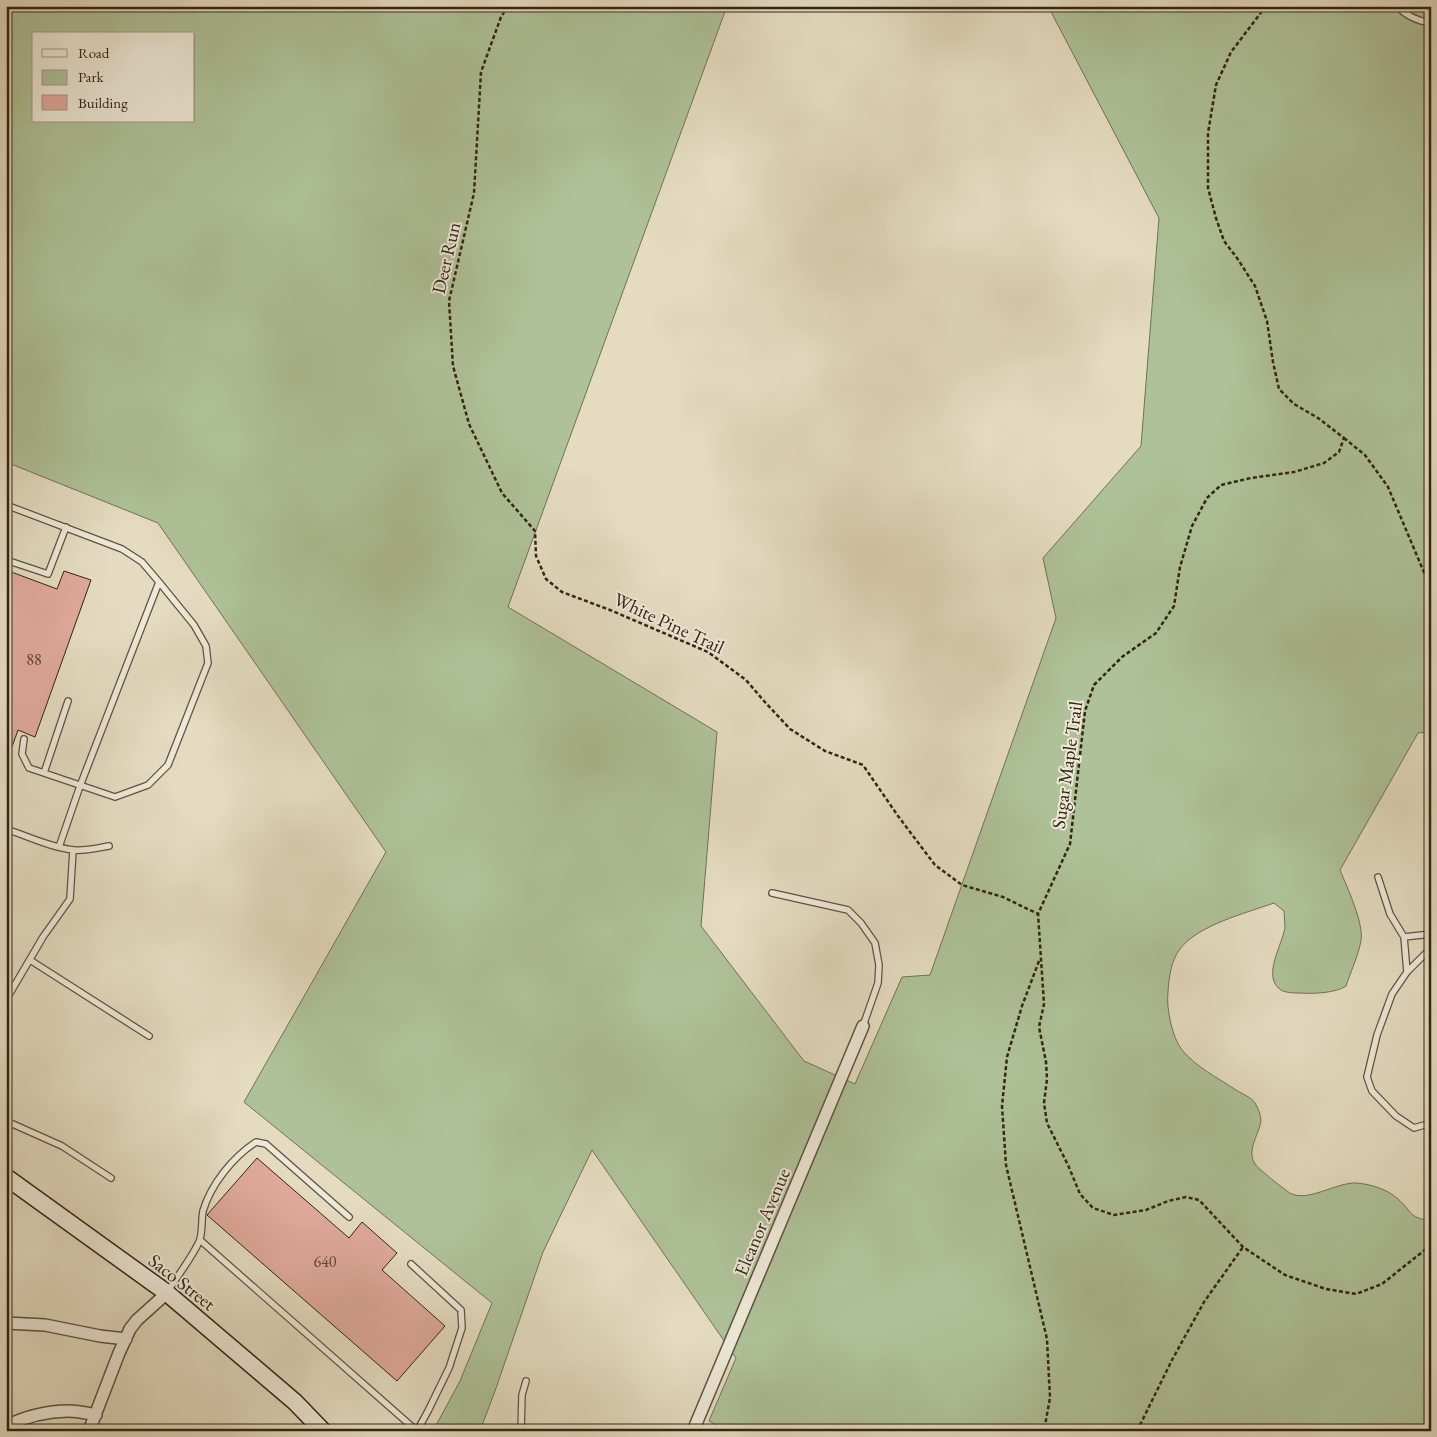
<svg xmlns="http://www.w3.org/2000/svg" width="1437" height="1437" font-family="'EB Garamond',serif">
<rect width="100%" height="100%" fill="#e4dbc1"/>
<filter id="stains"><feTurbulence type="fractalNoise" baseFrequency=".004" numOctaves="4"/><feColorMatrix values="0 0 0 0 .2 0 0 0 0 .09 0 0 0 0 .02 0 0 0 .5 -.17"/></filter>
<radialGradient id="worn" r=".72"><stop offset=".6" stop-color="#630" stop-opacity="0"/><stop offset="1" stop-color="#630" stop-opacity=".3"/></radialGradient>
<path fill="#aec198" stroke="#707256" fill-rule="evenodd" d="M6,6H727L508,607L717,732L701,926L804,1061L855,1084L902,977L930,975L1056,618L1043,558L1141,446L1159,218L1048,6H1431V732L1418,733L1340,870C1347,887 1364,923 1361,941C1358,956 1351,971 1346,986C1336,993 1313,994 1300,993C1295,993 1286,993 1281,990C1261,977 1283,944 1285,927C1285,922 1284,916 1284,911L1274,903C1246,913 1198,925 1180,949C1171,960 1169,978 1168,992C1166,1008 1172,1037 1182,1050C1196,1067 1218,1078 1236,1090C1242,1094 1251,1097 1255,1103C1258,1108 1261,1115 1261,1121C1259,1135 1246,1150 1255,1164C1257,1168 1285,1190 1290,1193C1307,1203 1337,1182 1356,1183C1370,1184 1387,1189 1398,1199C1413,1212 1407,1217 1431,1221V1431H727L709,1421L736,1358L592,1150L543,1252L495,1391L480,1431H433L460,1381L492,1303L244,1102L386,852L158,523L6,462ZM34,34H194V121H34Z"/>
<path fill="#dfa99c" stroke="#332415" d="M6,570L57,589L64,571L91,580L35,737L18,730L8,758H6Z
M257,1158L349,1238L362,1222L397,1253L382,1270L445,1326L397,1381L207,1215Z"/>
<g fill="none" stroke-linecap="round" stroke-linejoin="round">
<defs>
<path id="service" d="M1397,6C1406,16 1418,21 1431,23
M6,505L122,549L142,562L159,582L80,786L59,847
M6,560L48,574L66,527
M68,701L44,773L115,797L148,785L168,765L208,663L206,646L194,625L159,582
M24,739L22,754L29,768L44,773
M6,829C27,836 52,848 74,850C85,851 97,848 109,846
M1378,877L1390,914L1404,937L1407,972
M772,893L848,910L861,923L875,943L879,965L878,983L863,1026
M1404,937L1431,934
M1431,948L1407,972L1392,994L1377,1035L1367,1077L1372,1091L1396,1116L1414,1128L1431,1123
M30,960L149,1036
M6,1000L43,937L70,899L73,850
M6,1121L62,1146L111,1178
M200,1240L417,1431
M411,1264L461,1310L462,1328L449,1368L428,1411L417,1431
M168,1291C178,1275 191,1259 199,1242C203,1233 201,1221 203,1211C211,1184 233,1157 256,1142L266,1144L349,1217
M521,1431L522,1395L526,1381"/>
<path id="minor" d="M6,1323L45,1325L100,1336L126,1339
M6,1426C25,1417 46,1411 68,1411C77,1411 87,1413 96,1415
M89,1431L119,1353L130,1329L137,1320L167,1293
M693,1431L863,1026"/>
<path id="secondary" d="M6,1177L167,1293L295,1402L323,1431"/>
</defs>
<use href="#service" stroke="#5f5240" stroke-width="8"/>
<use href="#minor" stroke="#5f5240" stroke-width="14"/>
<use href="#secondary" stroke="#332415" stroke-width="19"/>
<path stroke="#332415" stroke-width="2.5" stroke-dasharray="4 2.5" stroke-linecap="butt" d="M508,6L501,17L481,72L474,193L449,301L453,366L469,424L502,493L535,531L536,556L546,579L562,592L610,610L708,652L746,680L764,701L790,729L825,751L863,765L898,816L935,865L962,885L1003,897L1038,914
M1266,6L1231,52L1216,85L1208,133V188L1216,218L1224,241L1237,258L1255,286L1267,321L1273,362L1279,389L1294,404L1318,418L1344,438L1339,452L1324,463L1294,472L1251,478L1221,485L1207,498L1192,526L1180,567L1174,606L1156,633L1122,657L1094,685L1085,711L1070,844L1038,914L1044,1004L1039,1027L1046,1062L1047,1079L1044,1103L1047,1123L1068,1165L1080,1194L1093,1208L1114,1215L1146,1210L1168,1201L1186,1197L1199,1200L1243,1247L1285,1275L1326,1289L1356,1294L1382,1284L1431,1245
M1344,438L1365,455L1388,487L1431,589
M1039,961L1022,1006L1007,1057L1002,1106L1006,1165L1047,1339L1050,1398L1044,1431
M1137,1431L1172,1360L1204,1302L1243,1247"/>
<use href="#service" stroke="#ede8d7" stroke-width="5.5"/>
<use href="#minor" stroke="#ede8d7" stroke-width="11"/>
<use href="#secondary" stroke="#ede8d7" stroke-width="16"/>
</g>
<g text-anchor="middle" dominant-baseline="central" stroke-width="4" stroke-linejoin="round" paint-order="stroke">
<g font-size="16" fill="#5e4537">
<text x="34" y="659">88</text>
<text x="325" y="1261">640</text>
</g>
<g font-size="19" fill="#332415" stroke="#ede8d7">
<text transform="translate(446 258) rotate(-77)">Deer Run</text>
<text transform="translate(669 623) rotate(25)">White Pine Trail</text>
<text transform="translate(1067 765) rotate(-82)">Sugar Maple Trail</text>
<text transform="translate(762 1222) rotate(-67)">Eleanor Avenue</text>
<text transform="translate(182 1282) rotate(38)">Saco Street</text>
</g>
</g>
<rect width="1437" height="1437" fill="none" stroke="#e4dbc1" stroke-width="25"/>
<rect x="8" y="8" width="1422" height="1422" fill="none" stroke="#332415" stroke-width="2.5"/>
<rect x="12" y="12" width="1412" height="1412" fill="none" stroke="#332415"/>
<rect x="32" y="32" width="162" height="90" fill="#ede8d7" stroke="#a39a89"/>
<rect x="42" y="49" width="25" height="8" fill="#ede8d7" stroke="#a39a89"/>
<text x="78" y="58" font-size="15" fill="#332415">Road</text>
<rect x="42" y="70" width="25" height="15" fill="#aec198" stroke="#a39a89"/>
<text x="78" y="82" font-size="15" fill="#332415">Park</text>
<rect x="42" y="95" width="25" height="15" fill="#dfa99c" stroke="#a39a89"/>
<text x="78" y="108" font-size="15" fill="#332415">Building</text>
<rect width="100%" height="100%" filter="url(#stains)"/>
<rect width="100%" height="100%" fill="url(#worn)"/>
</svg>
